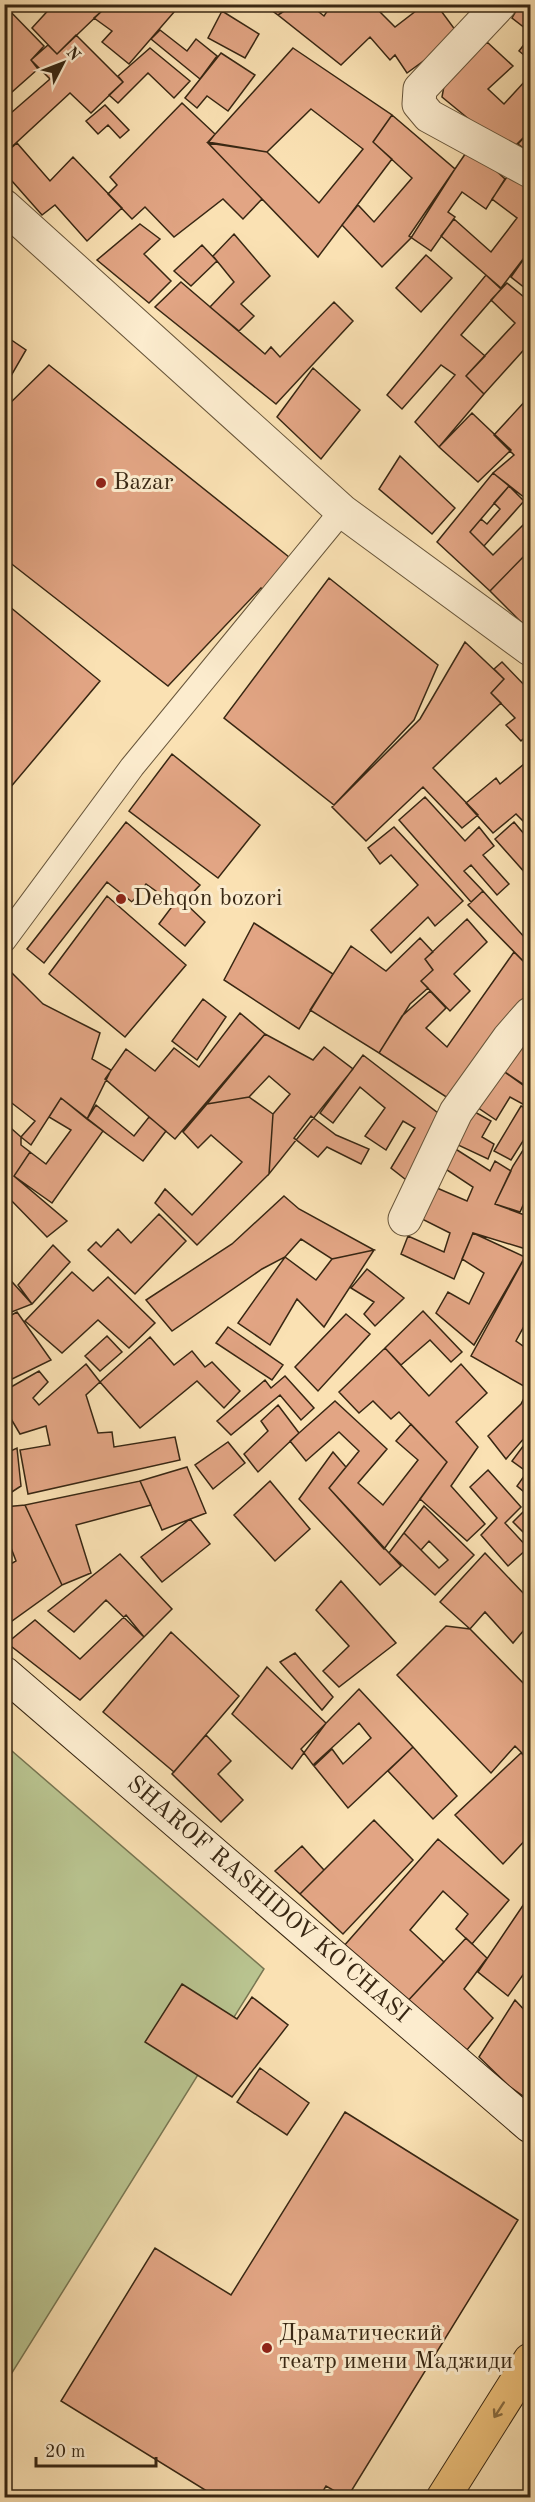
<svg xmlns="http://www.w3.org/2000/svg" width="535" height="2502" font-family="'Old Standard TT',serif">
<rect width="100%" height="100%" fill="#fae1b3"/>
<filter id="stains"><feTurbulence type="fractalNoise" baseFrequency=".00333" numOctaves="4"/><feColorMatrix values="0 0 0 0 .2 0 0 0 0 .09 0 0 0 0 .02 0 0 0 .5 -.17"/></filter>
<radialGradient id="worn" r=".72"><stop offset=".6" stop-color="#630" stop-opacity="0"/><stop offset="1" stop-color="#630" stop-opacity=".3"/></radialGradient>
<path fill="#b9c490" stroke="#787652" stroke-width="1.5" d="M5,1745L264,1969L5,2384Z"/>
<path fill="#e2a584" stroke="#382713" stroke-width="1.5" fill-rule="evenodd" d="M54,4H100L104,9L57,54L32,28Z
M100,4H181L129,64L102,42L112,31L94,18L104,9Z
M263,4H295L278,15Z
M295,4H309L324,16L332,4H372L395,27L425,4H436L459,35L407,73L395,55L390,60L370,37L341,65L278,15Z
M520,4H530V32L512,18Z
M4,5L44,46L31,60L38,69L4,99V55L10,50L4,44Z
M222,11L259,34L245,58L208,38Z
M160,30L187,51L196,39L217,56L200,79L151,39Z
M76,35L123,82L91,113L70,93L4,154V119L50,79L31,60L48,45L57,54Z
M530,37V60L519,51Z
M487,42L513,66L488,89L504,104L526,80L530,84V131L509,152L442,97L444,86Z
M150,48L190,81L174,98L148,73L118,103L109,95L123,82L118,76Z
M293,48L392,115L373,142L392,159L318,257L208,143L267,152L208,142ZM311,109L363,149L319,203L267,152Z
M221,53L255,75L228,111L207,96L197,108L185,98Z
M182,103L215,134L208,143L262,199L243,219L223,199L174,237L145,207L132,219L108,194L117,185L110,177Z
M105,105L129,130L120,138L108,125L98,134L86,121Z
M392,115L455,169L411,238L382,267L342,225L358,205L374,222L412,178L373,142Z
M530,131V153L518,144Z
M17,143L50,181L73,157L122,208L87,241L55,205L42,215L4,172V154Z
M470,147L505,179L486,209L462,192L448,212L455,217L431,251L409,236Z
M511,171L530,183V250L501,288L441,236L454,219L491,252L517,218L492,199Z
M140,224L160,239L144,254L171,281L149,303L97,260Z
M234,234L270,276L241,304L254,316L239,331L210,307L234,282L213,256Z
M202,245L217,261L191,286L174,271Z
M426,255L452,278L421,312L396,288Z
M523,260L530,266V292L511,277Z
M486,275L501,289L461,335L485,356L466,376L484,394L439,447L415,422L455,375L441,365L402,409L387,395Z
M181,282L265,354L271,347L280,357L334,302L353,321L276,404L155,307Z
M507,283L530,302V343L484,394L466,376L515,323L491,300Z
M4,335L26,350L4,388Z
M49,365L299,565L273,596L261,588L168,686L4,558V409Z
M313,368L360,410L321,459L277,417Z
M528,398L530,401V502L493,473L514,455L494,435Z
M472,413L511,450L478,482L439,447Z
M400,456L455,508L432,534L379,489Z
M493,473L509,486L470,532L493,555L530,518V550L490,591L437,542Z
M509,486L524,501L484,546L470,532L481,519L487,524L500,509L494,503Z
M530,550L529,577L530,631L490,591Z
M329,578L438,665L414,720L334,805L224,718Z
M4,602L100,681L4,795Z
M465,642L504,679L491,693L501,703L433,768L478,815L462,828L423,787L366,841L332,807L420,719Z
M502,662L530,691V741L526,736L521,741L506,725L515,718L491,693L504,679L494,669Z
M172,754L260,825L218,878L129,811Z
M530,759V828L516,814L493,833L466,803L496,778L500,784Z
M425,797L465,841L479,827L494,846L483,855L509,884L497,895L471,865L464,871L483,891L471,902L399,820Z
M126,822L200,885L184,902L205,922L185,946L159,924L174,904L146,884L132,902L107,882L44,963L27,949Z
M514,822L530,841L524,846L530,853V871L527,875L495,839Z
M394,827L463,901L435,926L428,917L391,953L371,930L418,885L391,855L380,864L368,848Z
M483,891L525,938L530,933V968L468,905Z
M107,896L186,965L125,1037L49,974Z
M467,919L487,942L454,974L470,991L450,1011L421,981L433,970L425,959Z
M254,923L333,974L299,1029L224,980Z
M420,938L433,952L425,959L433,970L421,981L428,988L410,1004L379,1053L310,1010L351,946L386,971Z
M514,952L530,968V994L457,1104L379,1053L402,1016L430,991L446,1008L426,1028L447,1047Z
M11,972L43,1004L100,1033L92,1059L111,1070L87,1119L61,1098L31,1145L21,1137L35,1121L4,1097V981Z
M203,999L226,1017L197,1060L172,1041Z
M240,1013L265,1034L175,1139L105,1079L126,1049L155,1071L174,1048L199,1067Z
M530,1030V1090L499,1068Z
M265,1034L313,1060L324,1047L353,1069L269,1174L273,1114L290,1094L269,1076L249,1097L207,1104Z
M363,1055L447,1120L410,1183L391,1168L415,1128L403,1121L386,1150L365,1136L385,1108L360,1087L333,1123L320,1113Z
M499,1068L530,1089V1108L510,1097L496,1120L474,1105Z
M249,1097L273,1114L269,1174L197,1245L155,1203L165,1189L192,1215L242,1162L211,1135L198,1148L183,1132L207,1104Z
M61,1098L103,1131L52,1203L14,1176L30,1152L46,1164L71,1130L49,1117Z
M96,1105L134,1136L149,1117L166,1131L143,1161L87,1119Z
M521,1106L530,1110V1130L511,1160L494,1151Z
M473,1111L491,1121L482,1137L494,1144L488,1159L458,1145Z
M311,1116L336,1135L369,1149L361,1164L327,1147L318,1157L294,1138Z
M4,1122L21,1137V1145L30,1152L14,1176L67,1221L47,1237L4,1193Z
M530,1139V1190L520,1212L495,1204L513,1166Z
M454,1148L490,1171L495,1161L511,1171L495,1204L530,1217V1241L526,1249L473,1233L454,1279L401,1254L408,1236L444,1252L450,1233L420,1218L437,1188L467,1201L473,1187L444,1168Z
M284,1196L299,1209L374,1250L332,1259L301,1239L285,1257L262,1269L172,1331L146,1300L232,1244Z
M159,1214L186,1241L135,1294L88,1250L96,1242L101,1247L118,1229L131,1243Z
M473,1233L525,1257L474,1345L436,1313L448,1292L469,1304L484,1273L462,1259Z
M53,1245L70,1262L32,1304L18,1285Z
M526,1249L530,1252V1315L516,1341L530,1351L529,1389L471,1356L525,1257Z
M374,1250L324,1327L297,1299L270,1345L238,1323L285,1257L316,1280L332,1259Z
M367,1269L404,1298L375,1326L364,1314L374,1302L351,1288Z
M72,1272L93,1291L108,1277L155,1323L129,1348L98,1320L62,1353L25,1321Z
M4,1273L32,1304L4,1315Z
M423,1311L462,1352L451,1362L430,1340L401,1365L385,1348Z
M17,1312L51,1360L8,1381L4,1376V1319Z
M346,1314L370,1334L318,1391L295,1367Z
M228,1327L283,1365L272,1380L216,1343Z
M107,1336L122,1352L100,1371L85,1356Z
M150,1337L174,1365L192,1351L205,1367L212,1362L240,1391L224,1408L197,1381L140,1428L100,1382Z
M385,1348L429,1396L461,1364L487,1393L456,1422L478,1447L451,1486L485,1524L467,1541L420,1499L447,1462L399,1412L391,1419L373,1401L359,1413L339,1392Z
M86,1364L100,1382L86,1395L98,1433L112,1432L114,1447L175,1437L180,1460L28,1494L20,1450L50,1445L46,1426L20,1434L4,1407V1391L39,1371L48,1382L33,1398L39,1405Z
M285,1376L314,1408L301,1420L280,1395L231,1435L217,1421L265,1380L271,1388Z
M530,1386V1440L526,1436L506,1459L488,1436L521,1404Z
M335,1401L387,1449L358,1483L383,1505L418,1460L396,1441L411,1424L447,1462L384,1549L329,1488L359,1451L339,1432L306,1461L290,1441Z
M278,1405L299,1433L258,1472L244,1454L268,1431L261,1421Z
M527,1441L530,1444V1497L517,1486L527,1472L512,1461Z
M228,1442L245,1463L213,1489L195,1465Z
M17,1448L21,1486L4,1497V1454Z
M333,1452L346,1467L329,1488L401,1566L380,1585L299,1499Z
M187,1467L206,1513L162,1530L140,1481Z
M488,1470L521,1507L505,1523L528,1548L508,1566L481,1535L497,1518L470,1487Z
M140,1481L151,1505L76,1525L91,1573L62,1585L25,1505Z
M270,1481L310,1529L275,1561L234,1515Z
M25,1505L62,1585L5,1626L4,1568L16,1561L8,1540L4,1541V1507Z
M424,1506L474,1555L435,1595L389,1553ZM404,1533L421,1550L429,1541L448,1560L439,1568Z
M528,1507L530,1509V1539L513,1522Z
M190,1519L210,1544L162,1582L141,1557Z
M485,1553L525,1595L530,1590V1623L513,1643L485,1612L470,1629L440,1602Z
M120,1554L172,1609L144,1637L106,1600L74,1632L48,1611Z
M341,1581L396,1643L339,1687L323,1671L349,1646L316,1610Z
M126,1615L144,1637L80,1700L7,1643L35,1620L80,1659Z
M446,1626L470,1629L530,1690V1761L515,1746L491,1773L397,1675Z
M171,1632L239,1696L174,1772L103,1712Z
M295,1653L333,1697L322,1710L280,1662Z
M267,1667L326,1723L292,1769L232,1714Z
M359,1689L413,1747L348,1808L314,1766L332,1749L343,1764L371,1738L359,1723L313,1765L301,1749Z
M206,1735L231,1761L218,1774L243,1800L221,1822L172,1774Z
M413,1747L457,1796L433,1819L388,1771Z
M521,1753L530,1761V1835L503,1864L455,1815Z
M374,1820L413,1860L343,1934L300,1894Z
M438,1839L509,1900L472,1944L456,1929L468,1914L443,1891L410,1930L444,1962L405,2004L343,1947Z
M302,1846L324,1870L300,1894L275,1871Z
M530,1895V1965L508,1996L478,1972Z
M466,1938L487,1958L464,1989L493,2018L462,2056L405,2004Z
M182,1984L237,2019L252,1997L288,2025L232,2097L145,2042Z
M515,2000L530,2016V2101L509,2086L479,2057Z
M260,2068L309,2103L287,2135L237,2102Z
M345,2112L518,2220L347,2498L326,2486L319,2498H218L61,2401L155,2248L231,2295Z"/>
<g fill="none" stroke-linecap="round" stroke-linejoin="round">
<defs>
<path id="lane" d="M4,940L132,767L342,511"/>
<path id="street" d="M500,4L420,89L419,104L429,116L530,171
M4,206L342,511L530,649
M405,1219L456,1112L509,1038L530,1014"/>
<g id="secondary">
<path id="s1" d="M4,1673L530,2126"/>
</g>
<path id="primary" d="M443,2498L530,2360"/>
</defs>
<use href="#lane" stroke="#68563b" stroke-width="26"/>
<use href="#street" stroke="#68563b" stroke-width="35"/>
<use href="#secondary" stroke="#382713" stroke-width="35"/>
<use href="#primary" stroke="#382713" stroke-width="35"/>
<use href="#lane" stroke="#fcecce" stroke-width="24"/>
<use href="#street" stroke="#fcecce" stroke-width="33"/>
<use href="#secondary" stroke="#fcecce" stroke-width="33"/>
<use href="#primary" stroke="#edc07a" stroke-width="33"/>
</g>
<defs><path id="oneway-shaft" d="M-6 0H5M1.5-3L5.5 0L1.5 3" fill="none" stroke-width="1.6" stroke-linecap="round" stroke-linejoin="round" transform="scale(1.5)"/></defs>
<use stroke="#896c41" href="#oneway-shaft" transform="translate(499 2410) rotate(123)"/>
<g fill="#8f2418" stroke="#fcecce" stroke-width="2">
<circle cx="101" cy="483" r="6"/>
<circle cx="121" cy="899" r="6"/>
<circle cx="267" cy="2348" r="6"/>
</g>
<g text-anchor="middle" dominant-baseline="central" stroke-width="6" stroke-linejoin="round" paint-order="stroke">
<g font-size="24" fill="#382713" stroke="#fcecce" text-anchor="start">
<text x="113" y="483">Bazar</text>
<text x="133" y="899">Dehqon bozori</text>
<text x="279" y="2334">Драматический<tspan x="279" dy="28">театр имени Маджиди</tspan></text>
</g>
<g font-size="24" fill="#382713" stroke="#fcecce">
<text stroke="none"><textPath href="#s1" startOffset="348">SHAROF RASHIDOV KO'CHASI</textPath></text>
</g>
</g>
<rect width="535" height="2502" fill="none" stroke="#fae1b3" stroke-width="24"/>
<rect x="6" y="6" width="523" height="2490" fill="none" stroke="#382713" stroke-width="3"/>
<rect x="12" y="12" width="511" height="2478" fill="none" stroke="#382713" stroke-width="1.5"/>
<g transform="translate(63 63) rotate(48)" stroke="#fcecce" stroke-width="4.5" paint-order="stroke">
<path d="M0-4.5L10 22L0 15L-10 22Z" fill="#382713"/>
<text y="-9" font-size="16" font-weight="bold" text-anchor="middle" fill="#382713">N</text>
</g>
<path d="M36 2457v9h120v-9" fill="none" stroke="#382713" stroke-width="3"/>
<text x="45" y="2457" font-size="18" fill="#382713" stroke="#fcecce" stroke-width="4.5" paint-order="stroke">20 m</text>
<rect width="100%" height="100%" filter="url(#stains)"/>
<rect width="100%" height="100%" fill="url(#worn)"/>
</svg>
